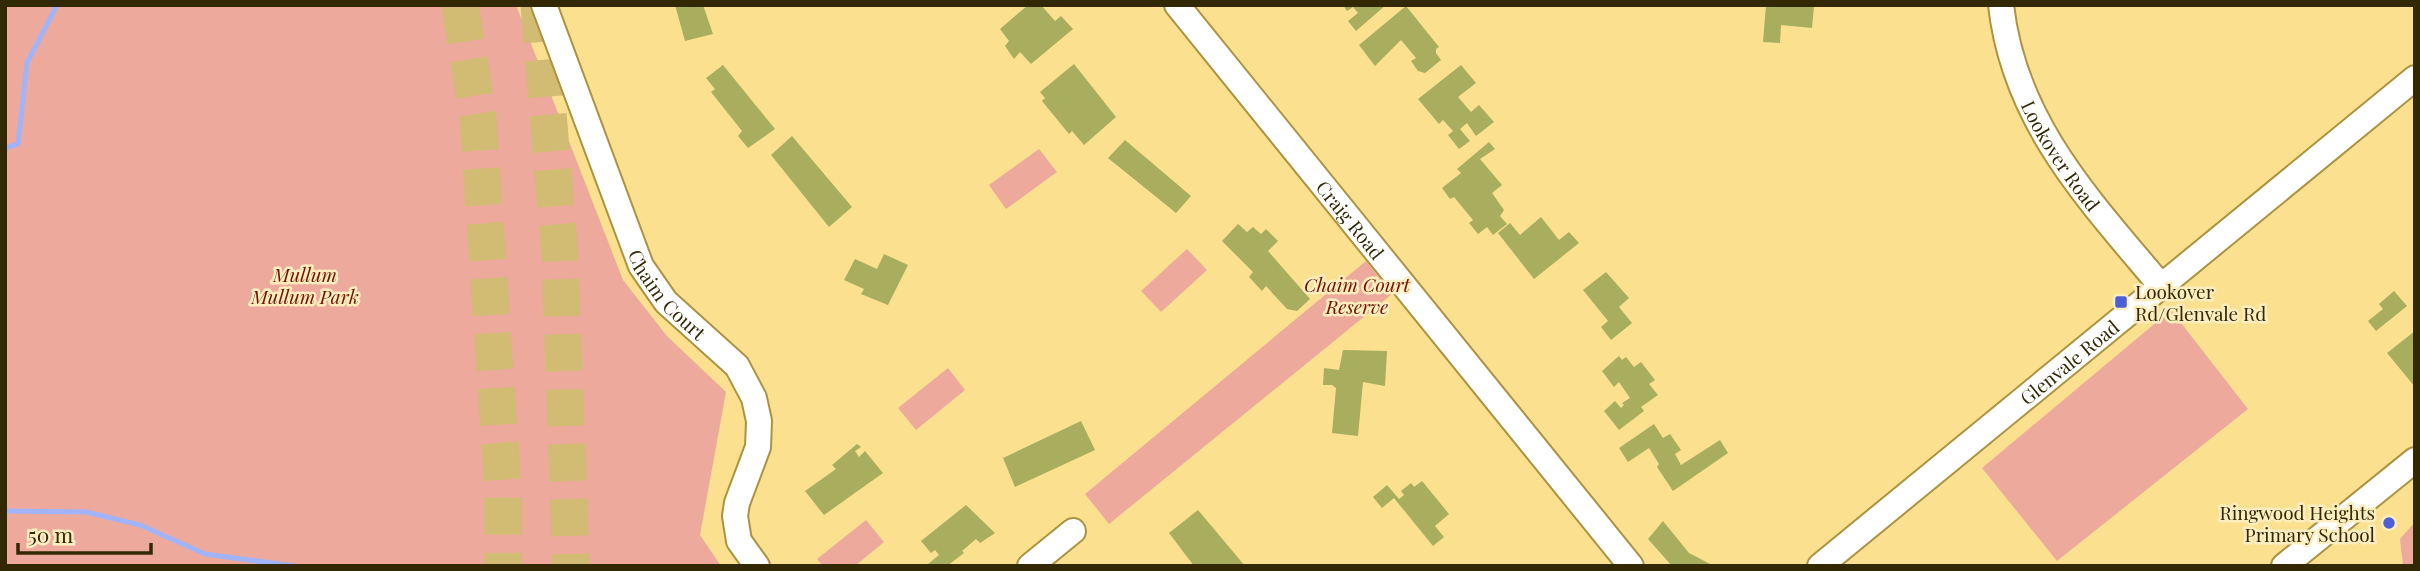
<svg xmlns="http://www.w3.org/2000/svg" width="2420" height="571" font-family="'Playfair Display',serif">
<rect width="100%" height="100%" fill="#fae08f"/>
<path fill="#edaa9c" d="M5,5H516L623,280L667,336L726,392L700,535L721,566H5Z
M1039,149L1057,172L1006,209L989,185Z
M1187,249L1207,270L1161,312L1141,291Z
M1366,261L1392,294L1109,524L1085,494Z
M2171,310L2248,409L2057,561L1982,468Z
M948,368L965,390L916,430L898,408Z
M866,520L884,542L855,566H823L817,559Z
M2415,522V566H2403L2400,539Z"/>
<g fill="none" stroke-linecap="round" stroke-linejoin="round">
<path stroke="#a1b4fa" stroke-width="5" d="M5,148L18,144L27,63L57,5
M5,511L86,512L140,525L205,554L294,566"/>
</g>
<path fill="#a8ae5d" d="M675,5H703L713,34L685,41Z
M1028,5H1041L1055,21L1061,16L1073,29L1031,64L1020,52L1014,59L1005,46L1009,41L1000,29Z
M1343,5H1386L1356,31L1348,21L1358,13L1353,7L1347,11Z
M1766,5H1814L1812,28L1781,25L1780,43L1763,42Z
M1406,6L1439,47L1436,49V53L1441,60L1425,73L1418,71L1411,61L1416,58L1401,40L1375,66L1359,45Z
M1074,64L1116,117L1084,145L1072,131L1069,134L1042,101L1045,98L1040,92Z
M723,65L775,129L748,148L738,136L742,131L711,92L715,89L706,78Z
M1461,65L1476,83L1458,97L1471,112L1479,105L1494,122L1476,136L1467,123L1460,129L1470,141L1459,149L1448,135L1453,131L1443,120L1439,124L1418,99Z
M792,136L852,207L829,227L771,155Z
M1125,140L1191,196L1176,213L1108,158Z
M1489,142L1495,149L1480,159L1502,185L1492,193L1504,210L1500,216L1507,224L1493,235L1487,227L1478,234L1469,223L1473,220L1454,197L1450,199L1442,188L1461,173L1457,169Z
M1541,217L1559,240L1569,232L1579,243L1534,279L1498,233L1510,223L1520,235Z
M1238,224L1247,232L1253,227L1261,234L1266,229L1278,241L1268,251L1310,299L1297,311L1287,309L1266,286L1262,291L1249,277L1253,272L1222,241Z
M884,254L908,265L888,305L861,294L864,289L844,280L855,259L877,269Z
M1606,272L1629,298L1619,307L1632,323L1611,340L1601,327L1608,321L1583,290Z
M2394,291L2407,306L2376,331L2368,321L2383,309L2379,304Z
M2415,331V387L2387,353Z
M1343,350L1387,351L1385,386L1363,382L1358,436L1332,433L1336,388L1332,385H1323L1324,368L1339,370Z
M1619,356L1622,360L1626,357L1634,367L1641,362L1655,380L1649,384L1658,395L1641,407L1644,411L1619,430L1604,411L1615,401L1621,408L1624,405L1622,403L1630,398L1619,382L1614,387L1602,371Z
M1081,421L1095,450L1015,487L1003,458Z
M1654,424L1663,438L1670,434L1681,450L1675,454L1681,465L1720,440L1728,453L1673,491L1657,467L1659,464L1649,448L1628,462L1619,448Z
M857,444L861,447L855,451L859,457L865,451L883,473L824,515L805,491L836,469L832,465Z
M1422,481L1449,514L1435,526L1444,537L1433,546L1394,498L1382,508L1373,497L1387,485L1399,499L1404,495L1401,491L1411,483L1414,487Z
M966,505L995,533L980,543L976,539L962,551L964,553L947,566H928V564L939,555L935,550L931,553L921,541Z
M1198,510L1245,566H1194L1169,533Z
M1663,521L1689,553L1714,566H1672L1648,539Z"/>
<g fill="none" stroke-linecap="round" stroke-linejoin="round">
<path stroke="#d2bb73" stroke-width="37" stroke-dasharray="37 18" stroke-linecap="butt" d="M460,5L478,117L503,489V566
M539,5L560,256L571,566"/>
<defs>
<g id="minor">
<path id="s1" d="M544,5L641,266L666,302L737,366L754,398L759,421L758,447L737,503L735,516L739,541L757,566"/>
<path id="s2" d="M1177,5L1631,566"/>
<path id="s3" d="M2001,5C2014,122 2089,200 2161,286"/>
<path d="M1030,566L1073,531"/>
<path id="s4" d="M1820,566L2415,78"/>
<path d="M2284,566L2415,460"/>
</g>
</defs>
<use href="#minor" stroke="#ac9342" stroke-width="28"/>
<use href="#minor" stroke="#fff" stroke-width="24"/>
</g>
<g fill="#4d5fd4" stroke="#feeebf" stroke-width="2.5">
<rect x="2114" y="295" width="14" height="14" rx="3.5"/>
<circle cx="2389" cy="523" r="7"/>
</g>
<g text-anchor="middle" dominant-baseline="central" stroke-width="5" stroke-linejoin="round" paint-order="stroke">
<g font-size="19" fill="#322804" stroke="#feeebf">
<text stroke="none"><textPath href="#s3" startOffset="164">Lookover Road</textPath></text>
<text stroke="none"><textPath href="#s2" startOffset="276">Craig Road</textPath></text>
<text stroke="none"><textPath href="#s1" startOffset="317">Chaim Court</textPath></text>
<text stroke="none"><textPath href="#s4" startOffset="322">Glenvale Road</textPath></text>
</g>
<g font-size="19" font-style="italic" fill="#721304" stroke="#feeebf">
<text x="305" y="274">Mullum<tspan x="305" dy="22">Mullum Park</tspan></text>
<text x="1357" y="284">Chaim Court<tspan x="1357" dy="22">Reserve</tspan></text>
</g>
<g font-size="19" fill="#322804" stroke="#feeebf" text-anchor="start">
<text x="2135" y="291">Lookover<tspan x="2135" dy="22">Rd/Glenvale Rd</tspan></text>
<text x="2375" y="512" text-anchor="end">Ringwood Heights<tspan x="2375" dy="22">Primary School</tspan></text>
</g>
</g>
<rect width="2420" height="571" fill="none" stroke="#322804" stroke-width="14"/>
<path d="M18 543v10h133v-10" fill="none" stroke="#322804" stroke-width="3.5"/>
<text x="28" y="543" font-size="21" fill="#322804" stroke="#feeebf" stroke-width="5" paint-order="stroke">50 m</text>
</svg>
